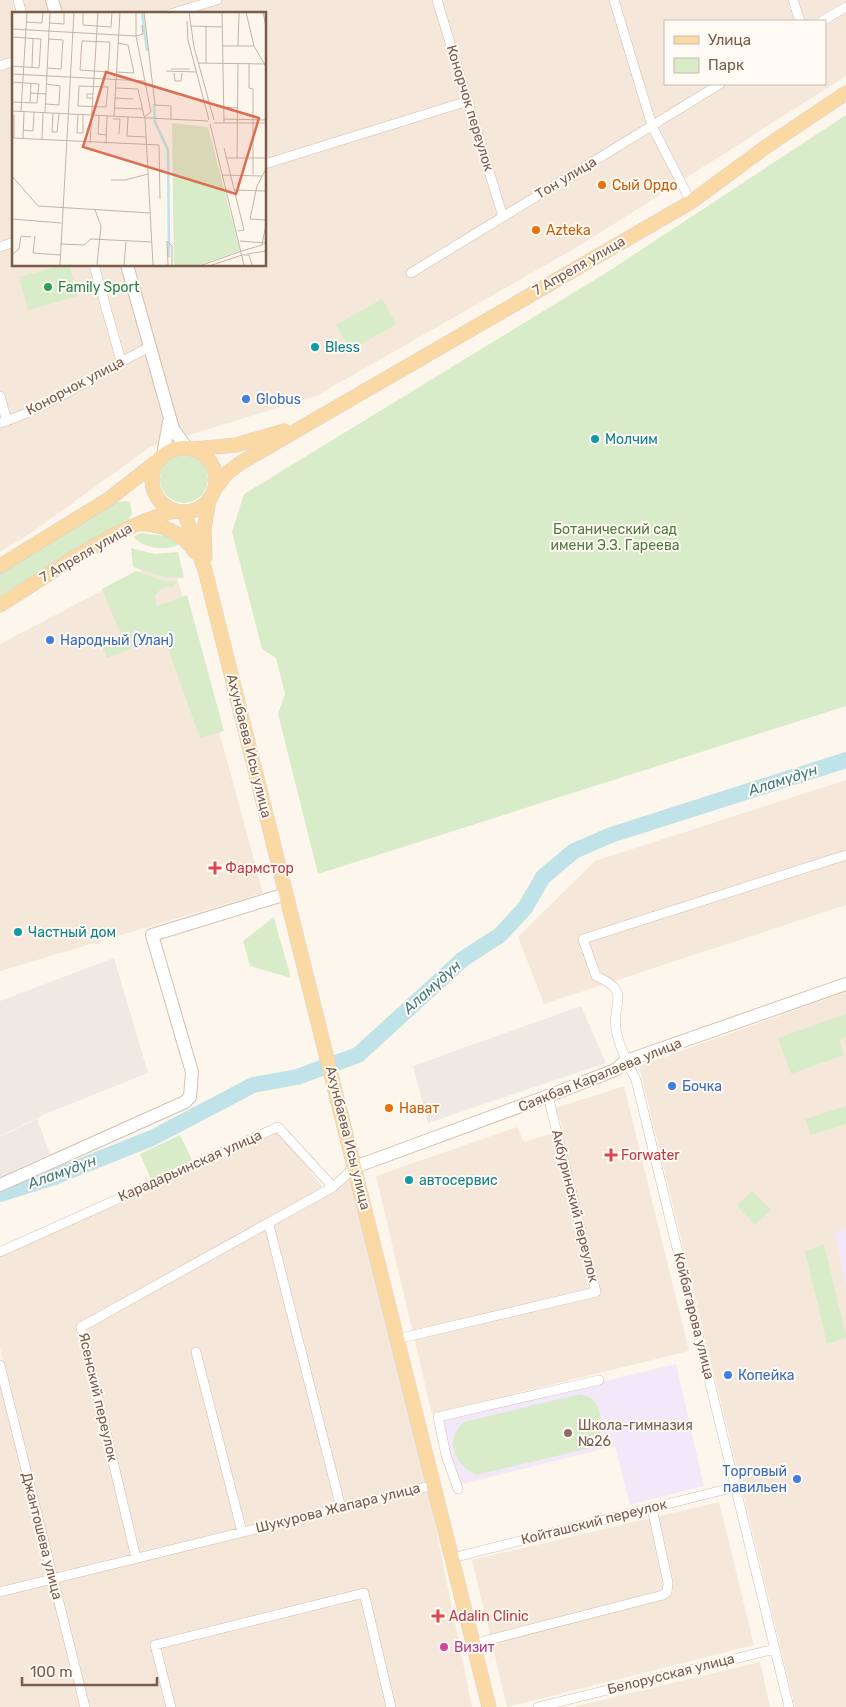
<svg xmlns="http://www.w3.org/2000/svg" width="846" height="1707" font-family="Rubik,sans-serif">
<rect width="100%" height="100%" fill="#fdf6ec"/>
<path fill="#f5e8da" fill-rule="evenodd" d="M0,0H846V76L581,245L316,396L150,447L31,533L0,552ZM14,14H265V265H14ZM665,21H825V84H665Z
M172,558L263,893L0,971V644L153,564Z
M846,780V905L544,1004L518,937L595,861Z
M846,992V1707H795L639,1066Z
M624,1086L689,1351L432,1414L376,1176L517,1127L524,1142L563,1130L556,1108Z
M278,1129L327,1193L351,1176L426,1483L56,1574L0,1348V1257Z
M0,1378L50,1577L0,1589Z
M428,1489L472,1707H89L57,1580Z
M719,1502L754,1645L507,1707L472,1560Z
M51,1582L81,1707H0V1594Z
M760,1662L770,1707H573Z"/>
<path fill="#efe9e4" d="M114,958L148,1073L50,1112L0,1136V1001Z
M581,1006L606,1063L428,1123L413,1066Z
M37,1119L50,1154L0,1177V1137Z"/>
<path fill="#f3e8fa" d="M846,1228V1287L835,1232Z
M676,1364L704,1486L630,1505L615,1446L458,1485L442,1420Z"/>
<path fill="#d8ecc9" d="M846,115V706L318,874L278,714L285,694L276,658L262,649L232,532L244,494L609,271Z
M63,265H69L78,296L28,310L19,277Z
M382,299L397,324L350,350L336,325Z
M160 479a24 24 0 1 1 48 0a24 24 0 1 1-48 0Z
M126,501L130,502L132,513L129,519L0,596V573L106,508L117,502Z
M141,533L166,536L182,543C166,552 145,549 133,537Z
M131,548L155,554L178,552L184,578L163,577L133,567Z
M136,571L163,581L177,582L174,587C165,585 160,588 155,596L157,606L187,595L224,731L200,738L166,643L156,639L107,658L102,645L122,637L102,589Z
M274,917V918L291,978L250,966L243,941Z
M846,1014V1037L839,1039L844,1055L791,1074L778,1038Z
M846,1106V1124L811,1135L805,1119Z
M180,1135L192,1160L151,1179L140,1154Z
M752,1191L771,1210L755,1225L737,1206Z
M824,1244L846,1336V1338L827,1344L805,1251Z
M580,1394C603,1398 603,1422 600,1441L594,1447L476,1475C455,1465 443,1440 464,1422Z"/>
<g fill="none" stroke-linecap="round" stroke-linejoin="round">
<path stroke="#bfe3e8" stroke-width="16" d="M0,1194L54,1177L152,1138L253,1085L297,1077L358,1055L463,959L500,935L525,908L543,877L574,851L611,835L846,760"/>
<defs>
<path id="street" d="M18,0L22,14
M437,0L503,217
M614,0L652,126L691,202
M793,0L800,21
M170,14L217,0
M822,21L846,7
M0,66L14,61
M265,164L468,101
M0,247L14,242
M94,265L121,361
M411,273L720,84
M0,396L7,421
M0,423C54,406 99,371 150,347
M269,1225L341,1508
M0,1252L278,1127L333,1187L355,1167
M397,1339L596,1292L548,1096
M196,1352L242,1532
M0,1365L85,1707
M458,1489L446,1455L438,1417L599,1380
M136,1558L81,1327L333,1187
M452,1558L735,1487
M0,1592L434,1485
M473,1644L663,1595L667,1592L668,1583L652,1508
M171,1707L155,1645L364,1593L391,1707
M538,1707L775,1649
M789,1707L636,1080C628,1064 619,1047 616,1029C612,1001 632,992 596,976L583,939L846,855"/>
<path id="secondary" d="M52,0L56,14
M127,265L173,429L186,447
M163,455L169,422
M355,1167L548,1096L615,1070L626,1061L846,984
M0,1185L185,1102L190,1097L192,1072L152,935L286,894"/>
<path id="primary" d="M152 480a32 32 0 1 1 64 0a32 32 0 1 1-64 0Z
M194,449L236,445L284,431
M214,490L227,473L242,462L691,202L767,146L846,93
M184,512L205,570L489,1707
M139,524C161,523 183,533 195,552
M205,557L204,530L209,499
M0,566L109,499L155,463
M0,605C52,573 117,525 175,511"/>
</defs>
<use href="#street" stroke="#d1beb0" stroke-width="10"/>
<use href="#secondary" stroke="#d6c0b0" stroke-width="14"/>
<use href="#primary" stroke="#dad1cd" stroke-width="15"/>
<use href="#street" stroke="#fff" stroke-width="9"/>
<use href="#secondary" stroke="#fff" stroke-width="12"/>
<use href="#primary" stroke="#fbd9a5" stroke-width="14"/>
</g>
<g fill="#e8710a" stroke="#fffaf3" stroke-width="2">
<circle cx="602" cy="185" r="5"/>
<circle cx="536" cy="230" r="5"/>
<circle cx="389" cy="1108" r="5"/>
</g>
<circle fill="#2e9e5b" stroke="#fffaf3" stroke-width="2" cx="48" cy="287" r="5"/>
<g fill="#0f9aa8" stroke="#fffaf3" stroke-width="2">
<circle cx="315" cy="347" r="5"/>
<circle cx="595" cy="439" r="5"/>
<circle cx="18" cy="932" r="5"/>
<circle cx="409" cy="1180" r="5"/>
</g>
<g fill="#3f7fe0" stroke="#fffaf3" stroke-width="2">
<circle cx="246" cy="399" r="5"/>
<circle cx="50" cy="640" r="5"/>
<circle cx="672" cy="1086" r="5"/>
<circle cx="728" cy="1375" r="5"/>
<circle cx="797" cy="1479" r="5"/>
</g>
<g fill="#e0444e" stroke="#fffaf3" stroke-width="2">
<path d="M212.5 860.5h5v5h5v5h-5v5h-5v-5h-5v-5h5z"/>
<path d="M608.5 1147.5h5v5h5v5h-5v5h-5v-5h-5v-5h5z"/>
<path d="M435.5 1608.5h5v5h5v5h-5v5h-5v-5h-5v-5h5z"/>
</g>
<circle fill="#8d6e63" stroke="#fffaf3" stroke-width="2" cx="568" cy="1433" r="5"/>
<circle fill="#d1479c" stroke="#fffaf3" stroke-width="2" cx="444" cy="1647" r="5"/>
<g text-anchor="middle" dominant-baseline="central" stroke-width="4" stroke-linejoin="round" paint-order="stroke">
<g font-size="14" fill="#7a5c4d" stroke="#fffaf3">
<text transform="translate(470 108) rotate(73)">Конорчок переулок</text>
<text transform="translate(566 178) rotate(-31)">Тон улица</text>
<text transform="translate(579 266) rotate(-30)">7 Апреля улица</text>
<text transform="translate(75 386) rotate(-28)">Конорчок улица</text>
<text transform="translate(86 553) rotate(-30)">7 Апреля улица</text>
<text transform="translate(249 746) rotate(76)">Ахунбаева Исы улица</text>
<text transform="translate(600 1075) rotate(-22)">Саякбая Каралаева улица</text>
<text transform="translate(348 1138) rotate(76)">Ахунбаева Исы улица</text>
<text transform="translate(190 1166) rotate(-24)">Карадарьинская улица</text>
<text transform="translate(575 1206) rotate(76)">Акбуринский переулок</text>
<text transform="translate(694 1316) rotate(76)">Койбагарова улица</text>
<text transform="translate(98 1397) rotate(77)">Ясенский переулок</text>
<text transform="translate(338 1508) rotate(-14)">Шукурова Жапара улица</text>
<text transform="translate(594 1522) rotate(-14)">Койташский переулок</text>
<text transform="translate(42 1536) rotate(76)">Джантошева улица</text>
<text transform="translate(671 1674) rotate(-14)">Белорусская улица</text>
</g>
<g font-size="14" fill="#c56008" stroke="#fffaf3" text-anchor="start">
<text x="612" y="185">Сый Ордо</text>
<text x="546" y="230">Azteka</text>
<text x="399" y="1108">Нават</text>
</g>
<g font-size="14" fill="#27864d" stroke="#fffaf3" text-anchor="start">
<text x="58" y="287">Family Sport</text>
</g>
<g font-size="14" fill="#0d838f" stroke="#fffaf3" text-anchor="start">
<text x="325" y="347">Bless</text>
<text x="605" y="439">Молчим</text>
<text x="28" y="932">Частный дом</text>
<text x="419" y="1180">автосервис</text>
</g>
<g font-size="14" fill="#366cbe" stroke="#fffaf3" text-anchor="start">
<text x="256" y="399">Globus</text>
<text x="60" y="640">Народный (Улан)</text>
<text x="682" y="1086">Бочка</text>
<text x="738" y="1375">Копейка</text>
<text x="787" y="1471" text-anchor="end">Торговый<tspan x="787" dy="16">павильен</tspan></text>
</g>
<g font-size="14" fill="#537a41" stroke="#fffaf3">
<text x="615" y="529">Ботанический сад<tspan x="615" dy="16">имени Э.З. Гареева</tspan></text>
</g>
<g font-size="14" fill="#be3a42" stroke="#fffaf3" text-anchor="start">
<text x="225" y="868">Фармстор</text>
<text x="621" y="1155">Forwater</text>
<text x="449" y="1616">Adalin Clinic</text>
</g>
<g font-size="14" fill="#785e54" stroke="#fffaf3" text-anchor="start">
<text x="578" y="1425">Школа-гимназия<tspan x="578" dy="16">№26</tspan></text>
</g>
<g font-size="14" fill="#b23c85" stroke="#fffaf3" text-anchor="start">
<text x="454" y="1647">Визит</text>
</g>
<g font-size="15" font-style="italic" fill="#437c86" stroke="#fffaf3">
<text transform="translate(783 780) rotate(-18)">Аламүдүн</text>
<text transform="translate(432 987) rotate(-42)">Аламүдүн</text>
<text transform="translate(62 1172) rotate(-20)">Аламүдүн</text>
</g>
</g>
<g transform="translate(12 12)">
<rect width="254" height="254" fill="#fdf6ec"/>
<path d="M160,111L196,115L228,239L187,253H162Z" fill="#d8ecc9"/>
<path fill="none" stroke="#bfe3e8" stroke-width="2.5" d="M130,0L135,39M142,92L143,110L156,138L157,245"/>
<path fill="none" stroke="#c5b3a7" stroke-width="1" d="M71,0V13L99,15L100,0M124,0V24L139,100L132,105M132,0L143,93L159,94V108M177,0L182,35L202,108M210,0L212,110M234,0L242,34L254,55M251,0L254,15M175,9L176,28L197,108M14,10L30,11L31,0M38,11L52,12V0M179,14L210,15M0,17L124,24L131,22L130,13M0,25L29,27L27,56L0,54M70,29L98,30L96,60L68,58ZM210,34H242M226,34L227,0M186,51L254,52M194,51V14M237,51V76L241,77V162M20,55L21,26M35,56L49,57L51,28L37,27M159,57H178M154,59L184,60M105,60L122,61L116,33L106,31M162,61L163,69H169L170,61M0,62L132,69M0,70L27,72L25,91L0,90M67,74L96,75L94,95L66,94ZM104,76L126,77L132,104M18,81L34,82M81,86H75V82H81M103,86L121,87M18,91L19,71M33,92L47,93L48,74L34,72M209,95L225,96M103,96L130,97M0,99L196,109M9,99L15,0M33,101L38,0M41,101L40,120H45L47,102M66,103L65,121H71V103M87,104L86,122L94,123M102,104L108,0M116,105L115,124L134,125M133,106L141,253M101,107H108L107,122M212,107L254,108M202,111H254M198,112L232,253M11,118L21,119L22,100M0,126L147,133L148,187M2,126V103M11,127L12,100M30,128L31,101M78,131L86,0M94,132L95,104M212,136L232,218L226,219M214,146H254M225,146L226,51M254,157L245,174L238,207L254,208M210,163L250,164M0,164L26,194L138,201M99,168H113L136,162M222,178L254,179M83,198L89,214L85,253M0,207L49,211M23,224L21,241L48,243M228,229L254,231M48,232L72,233L79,227L140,230M230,239L250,233L254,212M235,242L254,239M0,243L7,237L9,224L19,225M230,243H237L240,253M48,253L62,0M112,253L114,230M156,253L155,229L160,234V253M190,253L230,239M200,253L230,243"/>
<path fill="#dc6d51" fill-opacity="0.15" stroke="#dc6d51" stroke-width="2.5" d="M94,60L247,106L224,182L71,135Z"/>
<rect width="254" height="254" fill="none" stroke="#7a5c4d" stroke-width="2.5"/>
</g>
<rect x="664" y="20" width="162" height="65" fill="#fffaf3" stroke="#cabbb1"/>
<rect x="674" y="36" width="25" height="8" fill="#fbd9a5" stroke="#cabbb1"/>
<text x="708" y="45" font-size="15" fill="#7a5c4d">Улица</text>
<rect x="674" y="58" width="25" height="15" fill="#d8ecc9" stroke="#cabbb1"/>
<text x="708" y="70" font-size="15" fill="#7a5c4d">Парк</text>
<path d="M22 1677v8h135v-8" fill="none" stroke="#7a5c4d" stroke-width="2.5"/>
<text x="30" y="1677" font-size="15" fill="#7a5c4d" stroke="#fffaf3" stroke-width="4" paint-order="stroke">100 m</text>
</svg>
